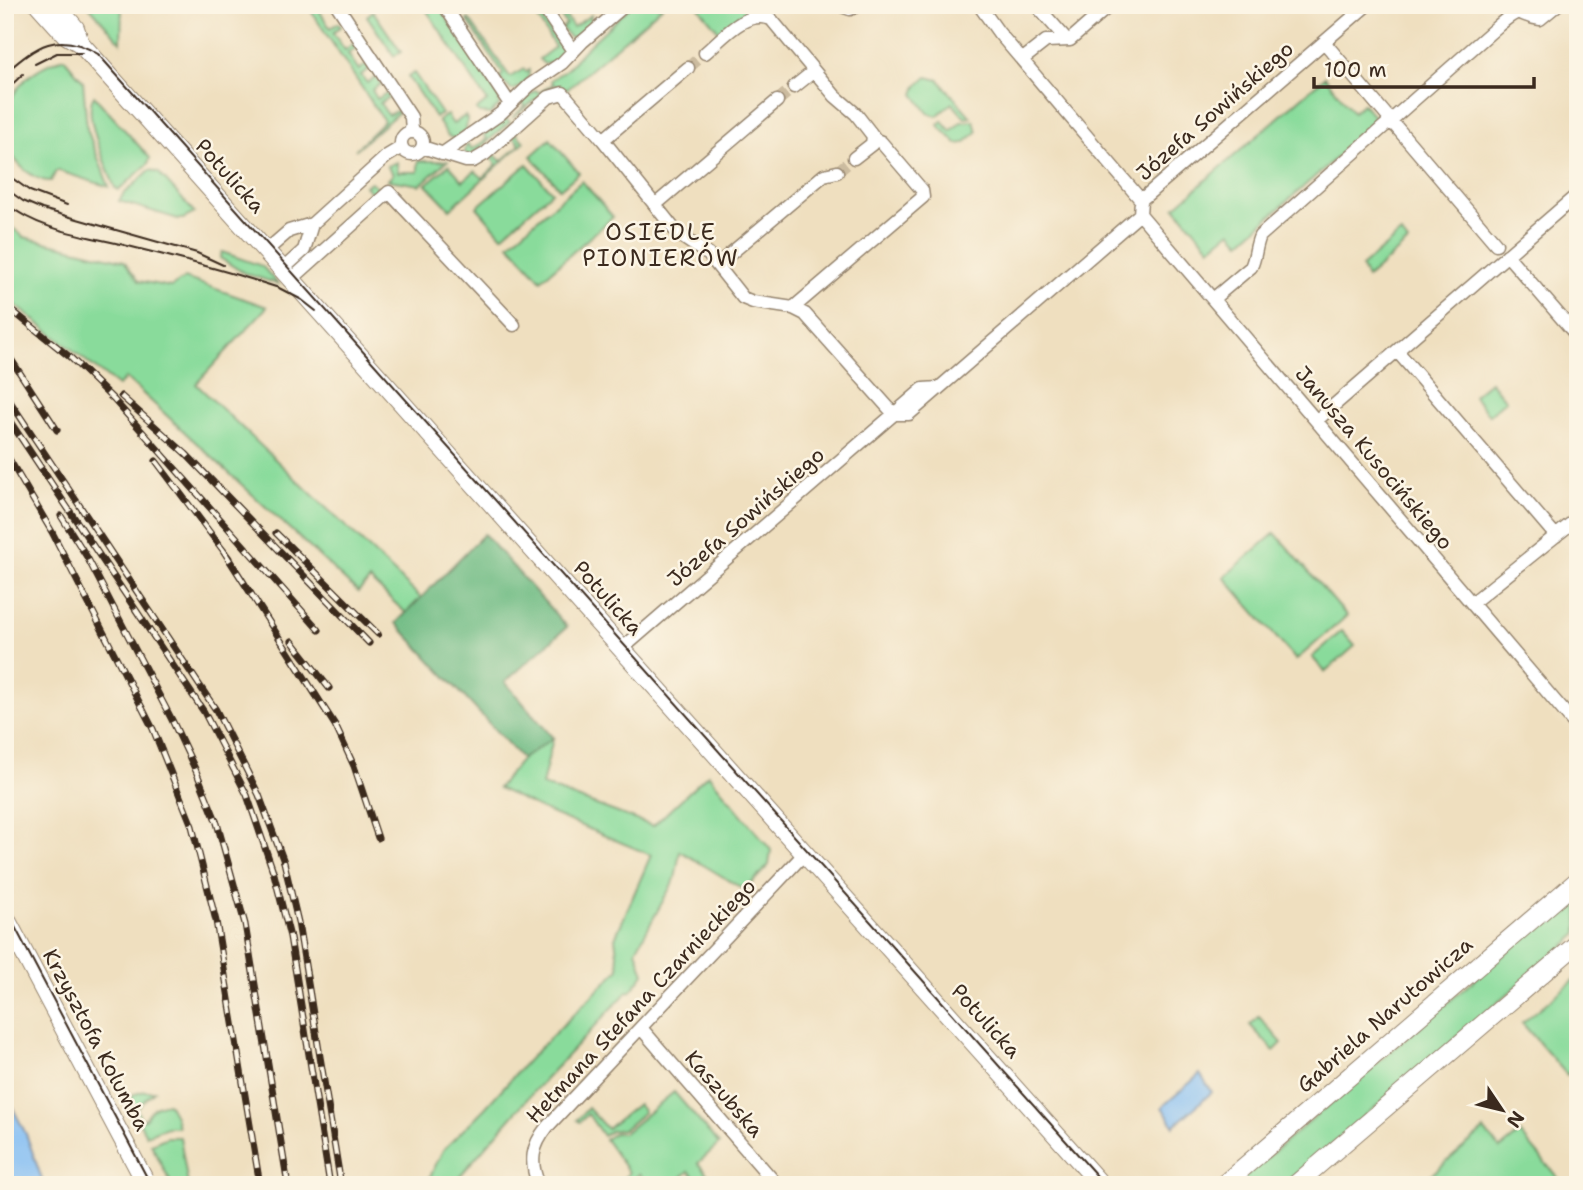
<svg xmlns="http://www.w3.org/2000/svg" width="1583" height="1190" font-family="'Shantell Sans',sans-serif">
<rect width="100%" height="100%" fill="#fcf5e5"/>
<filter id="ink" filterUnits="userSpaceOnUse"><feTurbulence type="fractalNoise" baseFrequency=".0143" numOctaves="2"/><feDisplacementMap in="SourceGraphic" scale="14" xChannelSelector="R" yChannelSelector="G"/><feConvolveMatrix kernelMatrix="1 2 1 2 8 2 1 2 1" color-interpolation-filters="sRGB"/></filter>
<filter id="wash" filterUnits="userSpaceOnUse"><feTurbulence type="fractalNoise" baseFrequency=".00686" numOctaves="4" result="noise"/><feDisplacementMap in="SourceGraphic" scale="28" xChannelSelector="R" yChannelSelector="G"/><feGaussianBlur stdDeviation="1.57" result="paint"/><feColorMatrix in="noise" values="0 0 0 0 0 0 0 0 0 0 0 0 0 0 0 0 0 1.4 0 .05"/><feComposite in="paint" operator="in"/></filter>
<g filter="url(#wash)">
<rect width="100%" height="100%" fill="#efdfbf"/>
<path fill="#89db9b" stroke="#62825c" stroke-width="2" d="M88,5H122L121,43Z
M307,5L317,7L328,5L320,12L330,28L338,23L341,26L333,33L345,50L353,44L355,45V49L348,54L359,70L366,65L369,67V69L361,75L367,83L376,77L381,84L372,90L377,99L387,93L389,97L380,103L388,115L398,110L399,112L355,150L384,121Z
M423,5H438L499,97V106L490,114L480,113L476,110L487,101Z
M530,5H534L563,49V56L554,63L544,64L539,59L555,47Z
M553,5H558L573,27L591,15L590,27L580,37H569L562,28L566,24Z
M629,5L663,6L568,89L554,85L512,118L525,106L522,102L536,90L539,93L553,84L551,80L567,69L585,49L628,9Z
M697,5H752L754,12L739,17L720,33Z
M373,11L401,52L394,56L367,16Z
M469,19L510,77L524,69L526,72L529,70C530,80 521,89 511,90L499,78L503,74L467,20Z
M64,58L83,81L87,129L109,187L59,171H56L51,181C42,182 34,177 26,171C13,160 5,146 5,129C5,92 29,69 64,58Z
M414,73L442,114L435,117L408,77Z
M927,77L939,80L971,117L965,118L952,103L937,116L928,113L914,94L917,86Z
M1325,77L1353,112L1363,104L1378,121L1241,242L1231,231L1210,248L1175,207Z
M94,96L150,158L148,164L119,190L115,188C108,168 81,114 94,96Z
M447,115L453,124L465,116L467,119L466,131L454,139L448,136L438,121Z
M505,118L510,122L472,155L468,156L465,153L466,146L468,144L472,149L487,139L484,134Z
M942,121L951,131L961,122L974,121L977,132L964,143L957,144L938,125Z
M516,133L524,142L450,209L426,184L449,165L463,181L475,171L483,178L497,165L490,157L494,154L501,161L520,145L513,136Z
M550,139L579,173L560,189L531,156Z
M418,161H447L420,185L388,180L393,174L387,166L397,162L398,172H418Z
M527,164L552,192L502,236L477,207Z
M150,170L159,173L195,213L183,219H178L119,201L123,195Z
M582,181L613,217L541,280L509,244Z
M371,182L383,191L327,240L325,238L372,194L365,186Z
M5,222L24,237L124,261L139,281L171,287L185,278L267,307L196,384L421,598L406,613L370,580L358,592L126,378L118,386L5,297Z
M1401,233L1408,242L1367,278L1361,267Z
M222,252L262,266L278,284L244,273L220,258Z
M1490,382L1506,400L1489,415L1473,396Z
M1275,533L1347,616L1296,660L1224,577Z
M1342,631L1355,646L1325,672L1312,657Z
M553,738L542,785L653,826L708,774L771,850L769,865L745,890L680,851L675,879L636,950L644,974L630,992L628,991L535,1090L452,1185H426L443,1150L484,1109L528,1060L619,969L615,938L651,855L541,809L498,788L522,759Z
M1578,891V934L1284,1185H1235Z
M1578,977V1065L1567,1075L1522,1023Z
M1259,1017L1282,1043L1274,1051L1250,1025Z
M145,1091H154L136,1109L142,1120L145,1119C151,1108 156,1105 168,1103L175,1116L178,1127H167L146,1135L129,1103L133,1098L131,1095Z
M674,1092L719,1144L698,1163L712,1180L707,1185H702L689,1171L673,1185H649L639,1174L625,1185H617L629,1173L605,1139L615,1133H624Z
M638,1104L644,1112L624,1129L611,1131L603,1136L588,1114L580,1122L577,1120L588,1108L607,1129Z
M1484,1130L1500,1149L1520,1133L1564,1185H1419Z
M167,1137H180L188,1185H172L151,1144Z"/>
<path fill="#6ebb83" stroke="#547250" stroke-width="2" d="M484,534L567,627L505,682L553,738L522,759L396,623Z"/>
<path fill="#82bdf4" stroke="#5e7489" stroke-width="2" d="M1200,1074L1212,1092L1174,1126L1162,1107Z
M5,1093L26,1134L44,1185H5Z"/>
</g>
<g filter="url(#ink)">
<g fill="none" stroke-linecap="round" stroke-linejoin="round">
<path stroke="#cbbb9f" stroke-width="12" stroke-dasharray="12 6" stroke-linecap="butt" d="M688,68L705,53
M777,101L794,87
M837,172L854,158"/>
<defs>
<path id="street" d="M337,5L411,117L412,132
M444,5L510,104
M542,5L573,51
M839,5L850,9L860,5
M979,5L999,33L1141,200
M1036,5L1067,40
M1324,42L1496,244
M705,53C723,38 745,9 771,19L835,96L856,114L873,136L872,144L854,158
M1023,59L1046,41L1070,40L1110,5
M794,87L814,71
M777,101L655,205L678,234L709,255L743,298L753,302L793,308L805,314L894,414
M401 143a11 11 0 1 1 22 0a11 11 0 1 1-22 0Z
M422,147L466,161H473L485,154L549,97L563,93L603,140
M442,154L500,114L530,85L562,63L582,42L625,5
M655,205L603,140L688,68
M1140,214L1578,728
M266,251L289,231L312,224L387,156L402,147
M1507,255L1578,337
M717,265L824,175L837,172
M283,269L304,250L312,224
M292,279L389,192L514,325
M1213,299L1251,267C1256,257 1255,247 1260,236L1499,25C1524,4 1516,16 1540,19L1557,5
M793,308L923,197L922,190L881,142L874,139
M1397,351L1556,536
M894,414H909L939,388L1140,214L1141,200L1367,5
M1317,420L1578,194
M1472,603L1578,518
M623,648L923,389L939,388
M641,1028L777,1185
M539,1185C529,1162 532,1146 547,1127L805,853
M756,1185L768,1175"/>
<path id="secondary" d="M39,5L66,35L80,43L1101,1185
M56,5L75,28L80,43
M5,917L147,1185
M1223,1185L1578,880
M1295,1185L1578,943"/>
</defs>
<use href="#street" stroke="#95846e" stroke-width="15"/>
<use href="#secondary" stroke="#95846e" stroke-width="20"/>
<use href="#street" stroke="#fff" stroke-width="12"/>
<use href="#secondary" stroke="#fff" stroke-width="18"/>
<path stroke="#3b2a1e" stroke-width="2" d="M35,64L57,53H82
M5,73C36,46 58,29 98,54L1105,1185
M5,91L23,74
M5,173L30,191L67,205
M5,188L23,201L42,209L197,253L223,265
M5,203C43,233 87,235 132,247C181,259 231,272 279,288L302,300L316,311
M5,908L151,1185"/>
<defs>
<path id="rail" d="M9,308L71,358L114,400L319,630
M5,350L57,430
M5,394L216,710L259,795L284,862L298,922L341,1185
M121,396L186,454L369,643
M5,414L204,712L247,795L274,874L290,937L330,1185
M5,452L52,532L153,729L192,826L216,921L260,1185
M156,461L229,558
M61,516L87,557L172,720L196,771L217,823L245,924L288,1185
M276,533L378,634
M223,550L335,725L354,766L378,838
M292,641L329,688"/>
</defs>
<use href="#rail" stroke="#3b2a1e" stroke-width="7"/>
<use href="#rail" stroke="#fcf5e5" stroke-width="4.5" stroke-dasharray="13" stroke-linecap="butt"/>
</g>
</g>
<g text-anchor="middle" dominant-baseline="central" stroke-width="5" stroke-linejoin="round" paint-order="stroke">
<g font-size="21" fill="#3b2a1e" stroke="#fcf5e5">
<text transform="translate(1215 111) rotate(-41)">Józefa Sowińskiego</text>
<text transform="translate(230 176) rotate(48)">Potulicka</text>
<text transform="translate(1374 458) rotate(50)">Janusza Kusocińskiego</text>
<text transform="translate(746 517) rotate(-41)">Józefa Sowińskiego</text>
<text transform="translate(608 598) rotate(48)">Potulicka</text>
<text transform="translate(641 1001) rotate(-47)">Hetmana Stefana Czarnieckiego</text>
<text transform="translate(1385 1015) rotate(-41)">Gabriela Narutowicza</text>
<text transform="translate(986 1021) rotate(48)">Potulicka</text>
<text transform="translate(96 1040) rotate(62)">Krzysztofa Kolumba</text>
<text transform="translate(724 1094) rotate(49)">Kaszubska</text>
</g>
<g font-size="23" letter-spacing="2" fill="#3b2a1e" stroke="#fcf5e5">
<text x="661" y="232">OSIEDLE<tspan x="661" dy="26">PIONIERÓW</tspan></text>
</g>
</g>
<rect width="1583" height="1190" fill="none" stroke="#fcf5e5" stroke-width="28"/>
<g transform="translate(1502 1110) rotate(125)" stroke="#fcf5e5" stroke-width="5" paint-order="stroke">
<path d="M0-5L12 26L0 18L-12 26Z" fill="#3b2a1e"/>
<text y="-10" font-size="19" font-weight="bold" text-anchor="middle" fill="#3b2a1e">N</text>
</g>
<path d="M1314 77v10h220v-10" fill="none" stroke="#3b2a1e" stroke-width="3.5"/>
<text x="1324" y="77" font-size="21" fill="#3b2a1e" stroke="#fcf5e5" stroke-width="5" paint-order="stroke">100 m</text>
</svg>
